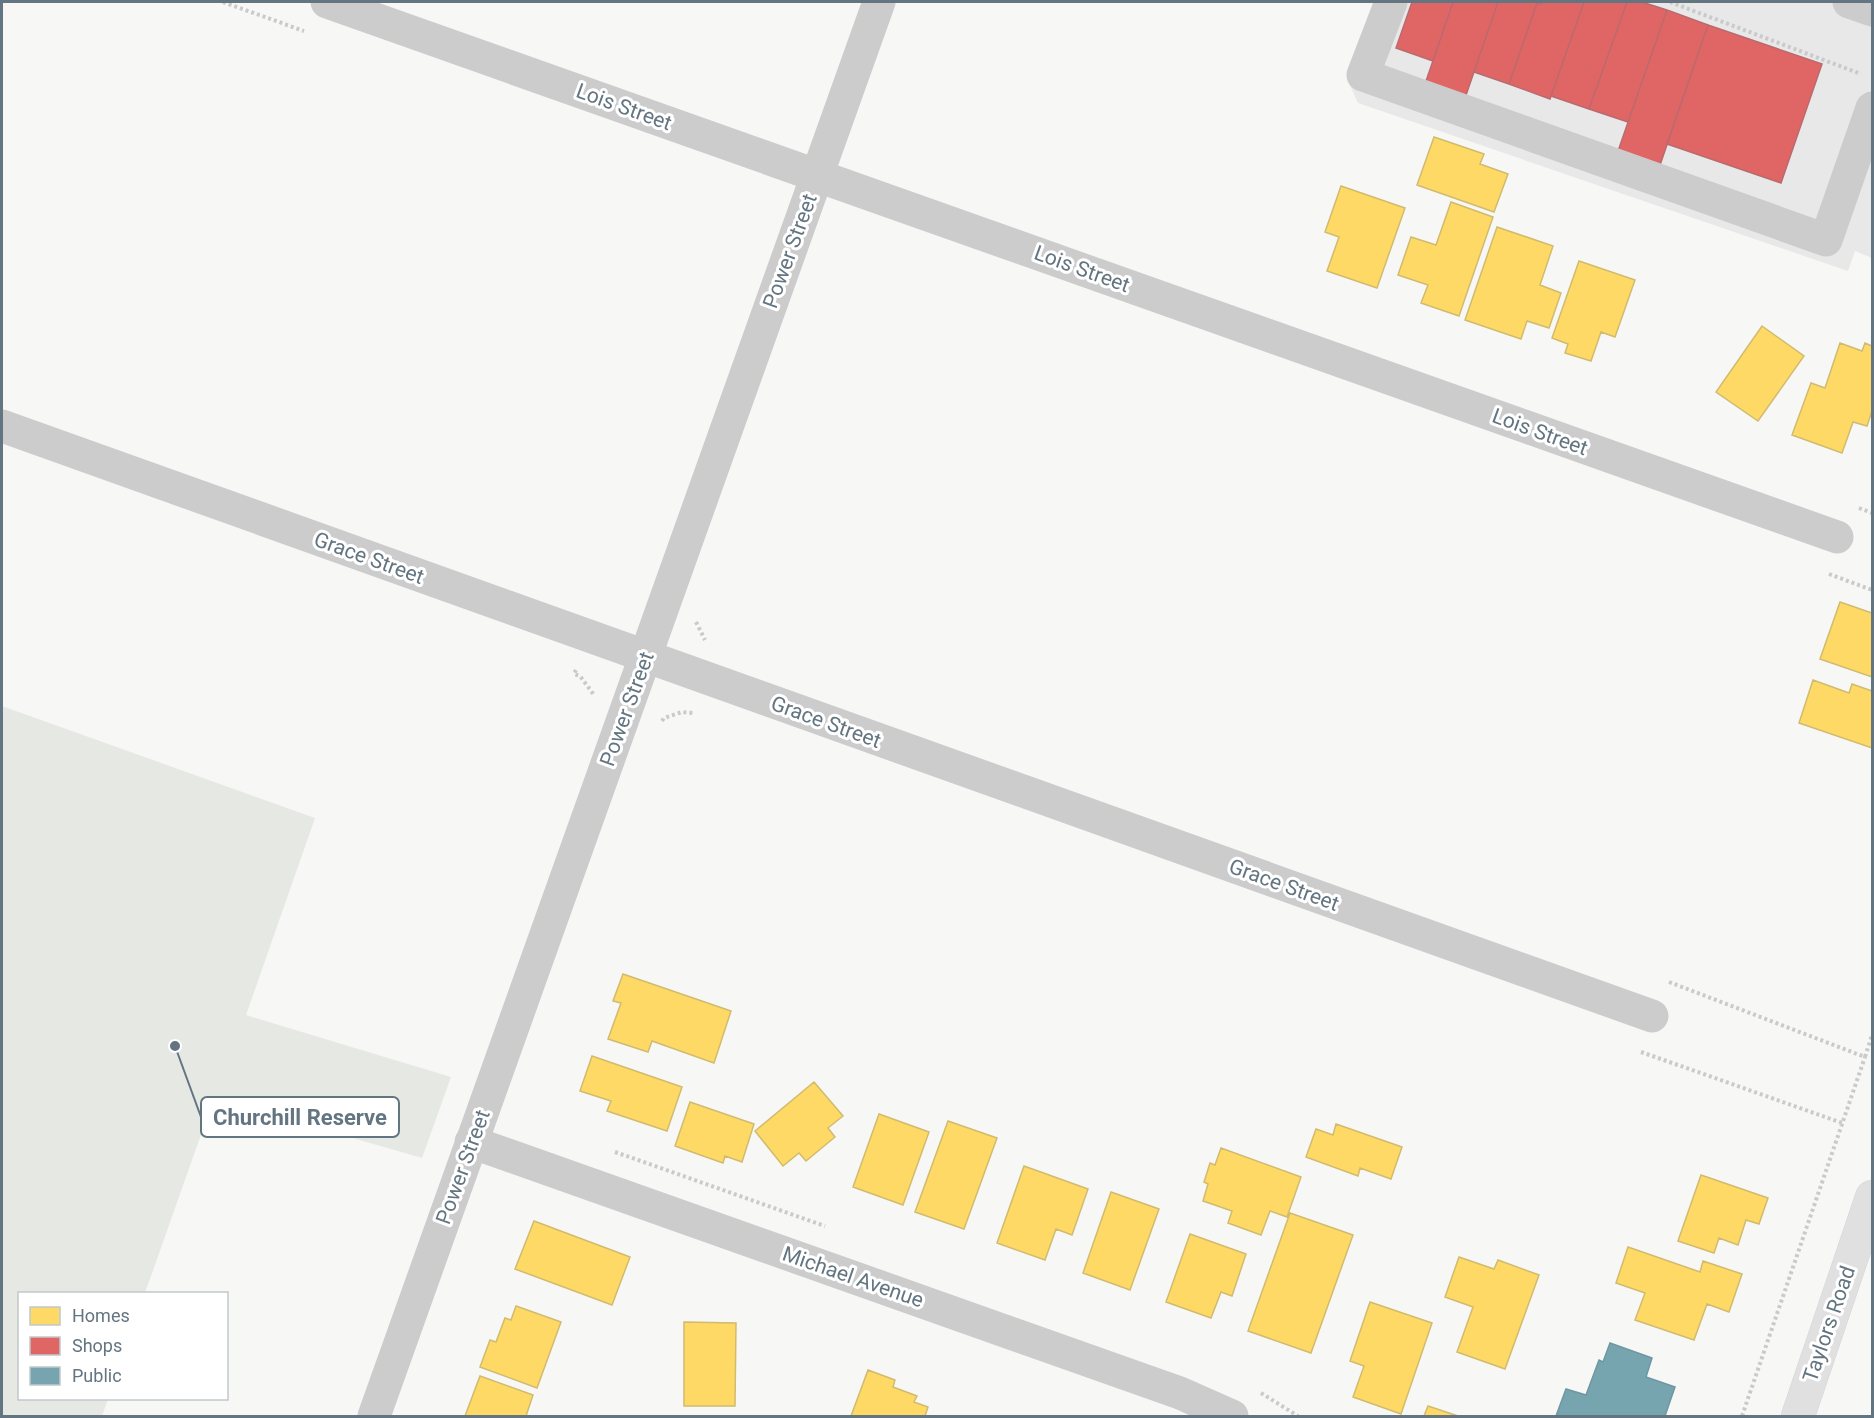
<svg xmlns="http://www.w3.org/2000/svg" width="1874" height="1418" font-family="Roboto,sans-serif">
<rect width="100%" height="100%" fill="#f7f7f6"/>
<path fill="#e7e8e7" d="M1374,2H1872V258L1855,251L1848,271L1358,103L1348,81Z"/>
<path fill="#e6e9e3" d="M2,706L315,818L246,1015L451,1077L422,1158L214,1098L145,1293L20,1294V1398L108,1399L102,1416H2Z"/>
<path fill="#ffd966" stroke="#d0bb6e" stroke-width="1.5" d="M1434,137L1484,154L1480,164L1508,174L1494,212L1417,185Z
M1341,186L1405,208L1377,288L1327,271L1339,237L1325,232Z
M1451,202L1493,217L1459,316L1421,303L1428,285L1398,275L1411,237L1436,245Z
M1497,227L1553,246L1540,285L1561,293L1549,328L1527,321L1521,339L1465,320Z
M1579,261L1635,280L1615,337L1601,332L1591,361L1565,353L1568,344L1552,338Z
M1762,326L1804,356L1758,421L1716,392Z
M1840,343L1862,351L1865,343L1872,346V411L1867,426L1853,422L1842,453L1792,435L1811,383L1825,388Z
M1840,602L1872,613V677L1820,659Z
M1813,680L1849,693L1852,684L1872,691V748L1799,723Z
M623,974L731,1011L714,1063L652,1041L648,1052L608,1039L621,1003L613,1001Z
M592,1056L682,1087L667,1131L607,1111L611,1101L580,1091Z
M814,1082L843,1116L828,1128L835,1137L806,1161L799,1153L783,1166L755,1131Z
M690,1102L754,1124L742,1162L725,1156L723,1163L675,1146Z
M879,1114L929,1132L903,1205L853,1187Z
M948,1121L997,1138L964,1229L915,1212Z
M1336,1124L1402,1147L1391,1179L1360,1168L1358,1176L1306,1157L1316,1129L1333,1135Z
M1221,1148L1301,1177L1287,1217L1270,1211L1261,1235L1228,1223L1232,1211L1203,1201L1208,1184L1204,1182L1210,1163L1215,1165Z
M1024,1166L1088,1189L1072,1235L1056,1229L1045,1260L997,1243Z
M1701,1175L1768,1198L1759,1224L1746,1220L1738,1245L1719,1238L1714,1253L1678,1241Z
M1111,1192L1159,1209L1130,1290L1083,1273Z
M1290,1213L1353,1235L1311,1353L1248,1331Z
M534,1221L630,1257L612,1305L515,1269Z
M1190,1234L1246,1254L1232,1296L1221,1292L1211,1318L1166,1302Z
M1628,1247L1700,1272L1703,1261L1742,1274L1729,1312L1707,1304L1694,1340L1635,1320L1645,1293L1616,1283Z
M1459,1257L1494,1269L1498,1260L1539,1275L1505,1369L1457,1352L1473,1307L1445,1297Z
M1370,1302L1432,1323L1401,1414L1353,1397L1364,1366L1350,1361Z
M516,1306L561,1322L537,1388L480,1367L490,1340L496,1342L505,1318L511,1320Z
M684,1322L736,1323L735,1406H684Z
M868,1370L895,1380L893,1387L917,1396L914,1402L928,1407L925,1416H851Z
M480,1376L533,1395L526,1416H465Z
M1428,1406L1458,1416H1424Z"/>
<path fill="#e06666" stroke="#ba6a6e" stroke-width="1.5" d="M1412,2H1453L1433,61L1396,48Z
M1453,2H1498L1464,101L1424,87Z
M1498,2H1542L1541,4L1537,3L1509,84L1474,72Z
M1542,2H1584L1550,99L1509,84L1537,3L1541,4Z
M1584,2H1627L1589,109L1551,96Z
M1627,2H1642L1667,10L1628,122L1589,109Z
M1667,10L1708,25L1659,168L1617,154Z
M1708,25L1822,64L1781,183L1667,144Z"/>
<path fill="#76a5af" stroke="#7097a1" stroke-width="1.5" d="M1610,1343L1652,1358L1646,1377L1675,1387L1665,1416H1556L1566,1389L1586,1395L1599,1360L1603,1362Z"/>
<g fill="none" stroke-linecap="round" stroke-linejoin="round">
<defs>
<path id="major" d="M1798,1416L1872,1197"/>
</defs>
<use href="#major" stroke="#d4d5d5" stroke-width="34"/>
<path stroke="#c9cacb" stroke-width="4" stroke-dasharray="3 3" stroke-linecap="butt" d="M223,2L304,31
M1670,2L1861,74
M1859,508L1872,513
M1829,574L1872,590
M696,622L705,640
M576,670L574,674L580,676L594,695
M662,721L664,718L682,712L693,713
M1669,982L1865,1057L1872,1035
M1641,1052L1842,1123
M615,1152L825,1226
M1261,1393L1298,1416
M1742,1416L1865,1057"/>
<path stroke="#cccccd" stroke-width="33" d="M327,2L1837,537
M1391,2L1363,75L1826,240L1872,108
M1849,2L1872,10
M2,426L1652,1016
M471,1142L1180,1393L1232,1416
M374,1416L879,2"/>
<use href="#major" stroke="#e0e0e1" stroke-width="33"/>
</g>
<g text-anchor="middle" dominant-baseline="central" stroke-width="6" stroke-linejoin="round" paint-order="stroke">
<g font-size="21" fill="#637580" stroke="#fff">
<text transform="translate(624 107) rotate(20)">Lois Street</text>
<text transform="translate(790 251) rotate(-70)">Power Street</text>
<text transform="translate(1082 269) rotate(20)">Lois Street</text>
<text transform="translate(1540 432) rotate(20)">Lois Street</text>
<text transform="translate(369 558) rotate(20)">Grace Street</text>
<text transform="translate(627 709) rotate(-70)">Power Street</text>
<text transform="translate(826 722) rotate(20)">Grace Street</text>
<text transform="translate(1284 885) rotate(20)">Grace Street</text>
<text transform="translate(463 1167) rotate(-70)">Power Street</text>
<text transform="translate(853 1277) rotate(19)">Michael Avenue</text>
<text transform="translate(1829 1324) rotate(-71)">Taylors Road</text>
</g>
</g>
<path fill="none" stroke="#637580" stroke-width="2" d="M175 1046L201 1117"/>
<circle fill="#637580" stroke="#fff" stroke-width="2" cx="175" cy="1046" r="6"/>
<rect fill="#fff" stroke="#637580" stroke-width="2" x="201" y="1097" width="198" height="40" rx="6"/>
<g font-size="22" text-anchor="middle" font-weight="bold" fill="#637580">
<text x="300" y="1125">Churchill Reserve</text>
</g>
<rect width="1874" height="1418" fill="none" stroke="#637580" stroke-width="6"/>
<rect x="18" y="1292" width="210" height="108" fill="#ffffff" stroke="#c1c8cc" stroke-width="1.5"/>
<rect x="30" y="1307" width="30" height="18" fill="#ffd966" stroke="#c1c8cc" stroke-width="1.5"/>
<text x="72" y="1322" font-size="18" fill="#637580">Homes</text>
<rect x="30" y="1337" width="30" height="18" fill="#e06666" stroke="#c1c8cc" stroke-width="1.5"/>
<text x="72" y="1352" font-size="18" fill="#637580">Shops</text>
<rect x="30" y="1367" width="30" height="18" fill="#76a5af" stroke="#c1c8cc" stroke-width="1.5"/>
<text x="72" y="1382" font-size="18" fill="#637580">Public</text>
</svg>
